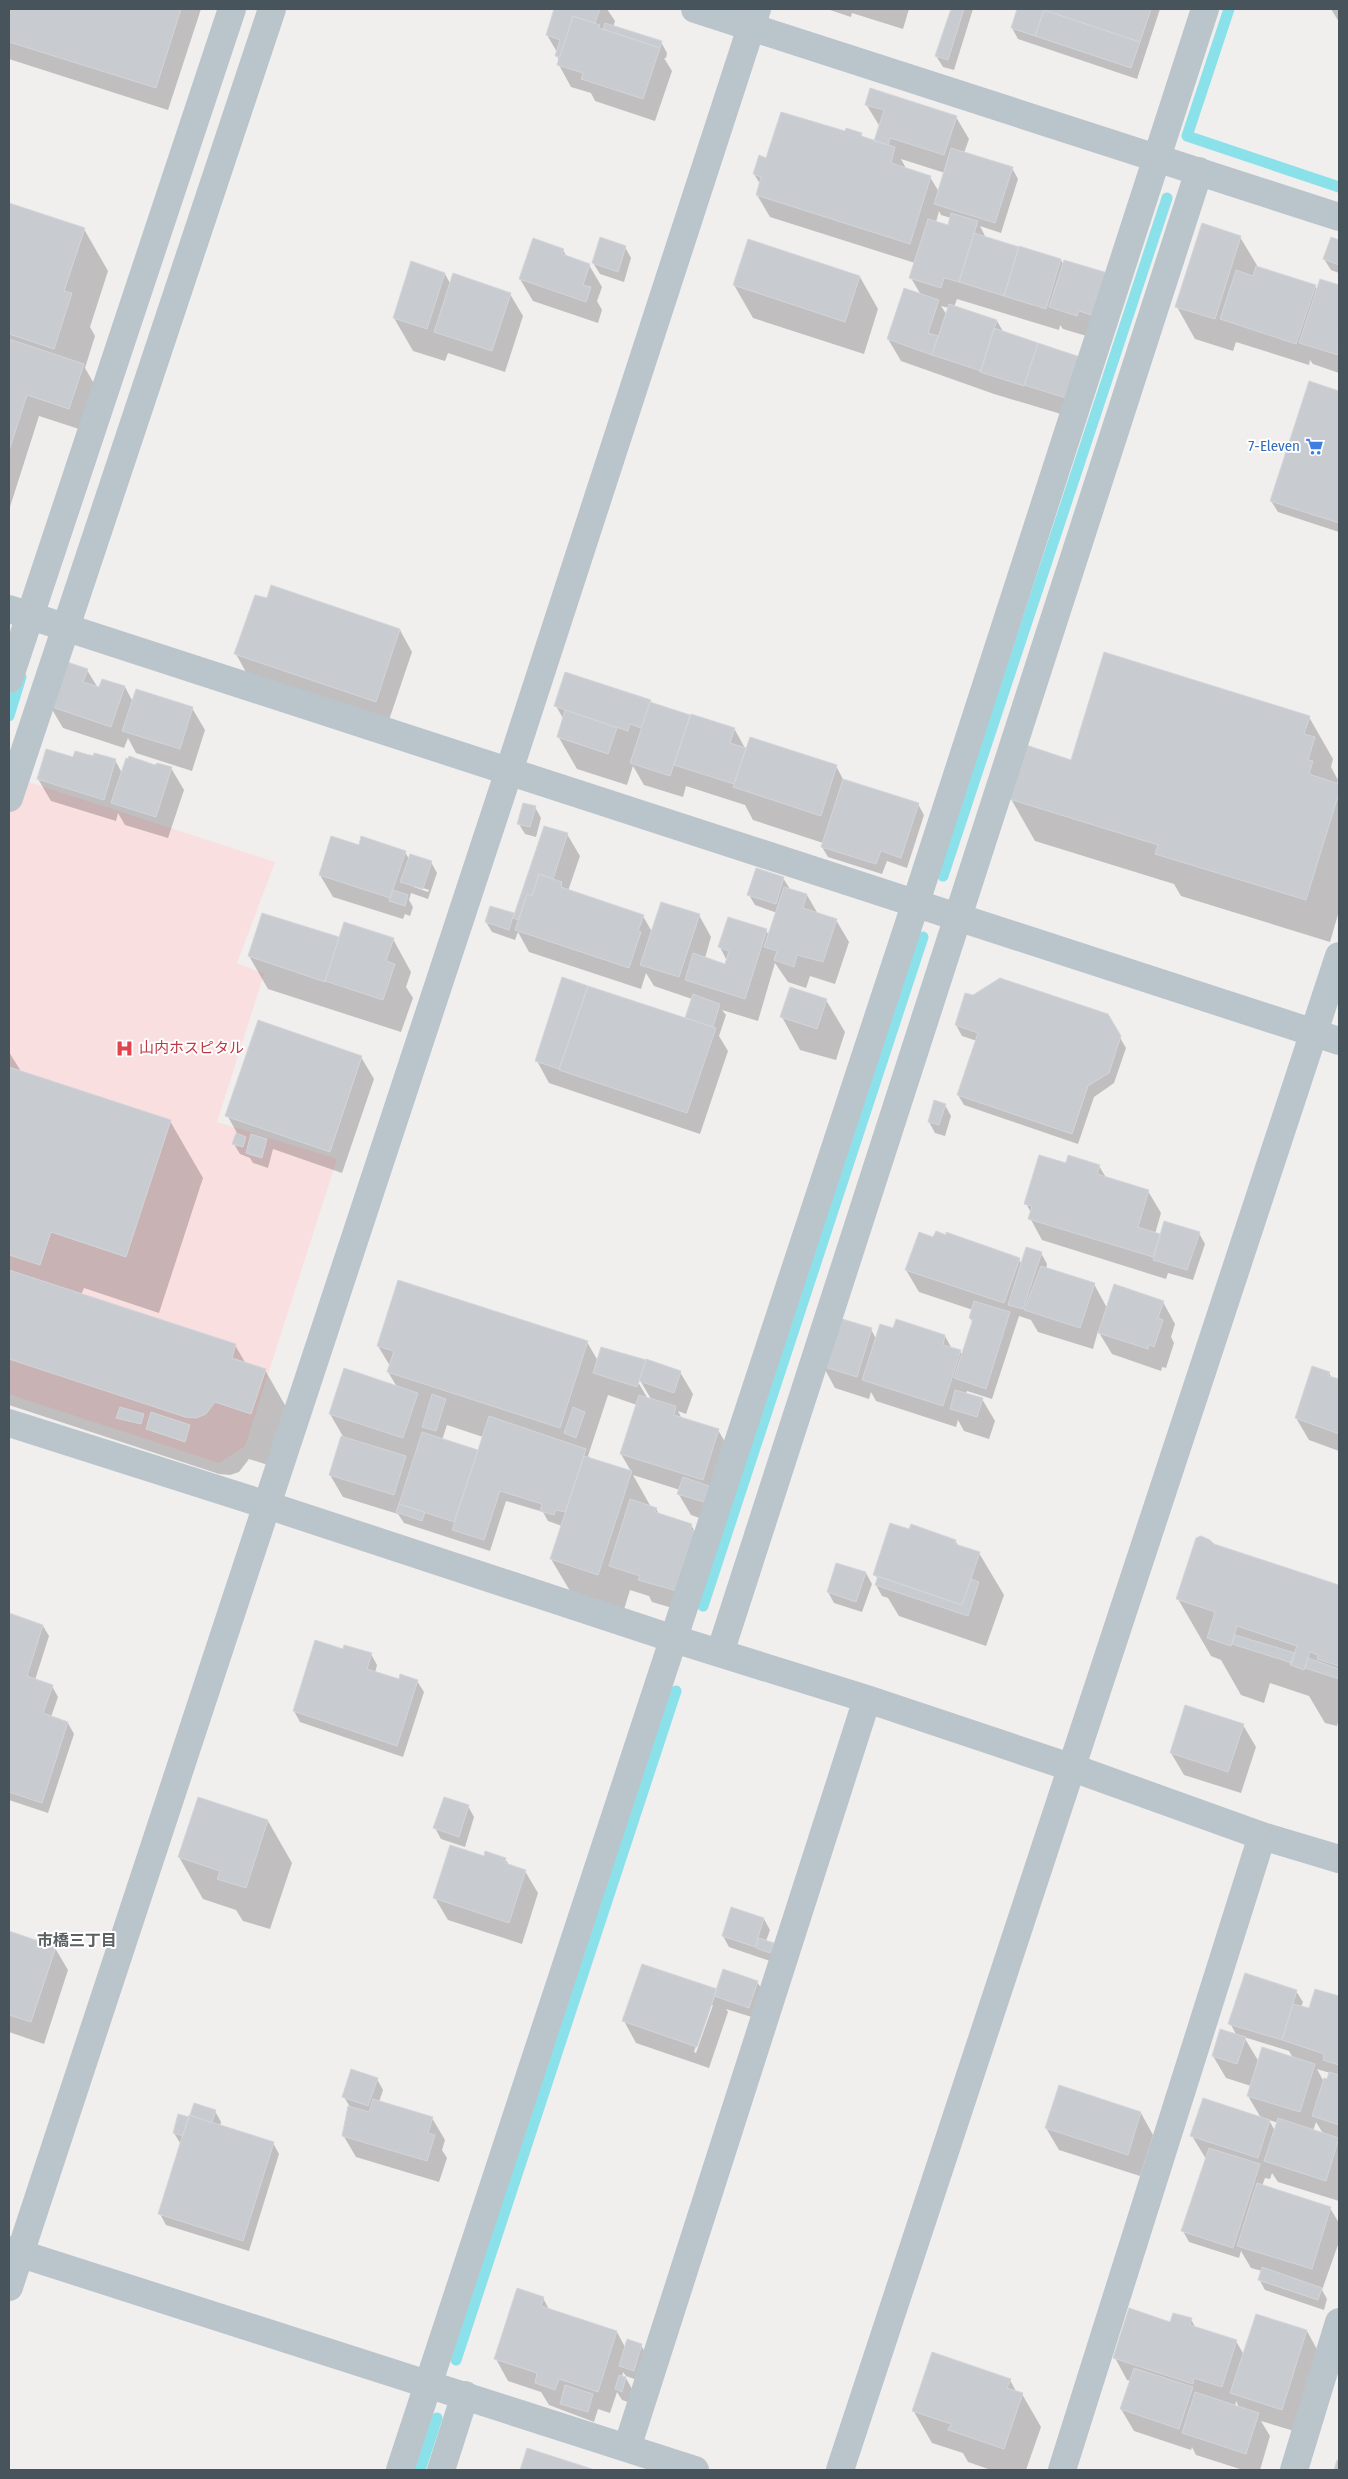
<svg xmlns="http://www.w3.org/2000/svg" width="1348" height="2479" font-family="'Fira Sans Condensed','Noto Sans JP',sans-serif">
<rect width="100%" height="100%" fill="#f1eeee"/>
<path fill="#fadfe0" d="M19,779L275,862L237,963L264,974L217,1122L337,1159L245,1446L219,1463L9,1394V811Z"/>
<path fill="#0003" fill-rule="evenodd" d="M9,9H201L168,110L9,59Z
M556,9H607L615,21L613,27L661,42L667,53L666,58H664L672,71L655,121L595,101L591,93L571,87L559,65L557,52L547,35Z
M827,9H909L903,29L852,13L851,17Z
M952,9H973L954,70L943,67L936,56Z
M1018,9H1160L1137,79L1018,39L1012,28Z
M1331,9H1339V22Z
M866,104L956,117L969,139L964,153L1012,168L1018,179L1001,233L980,226L986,238L1061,260L1064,265L1110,275L1090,337L1063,329L1060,325L1059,330L957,299L954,307L997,321L1004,333L1082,359L1081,420L994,394L901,361L888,339L921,295L911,278L915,263L770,217L757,195L760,184L754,174L767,160L846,133L861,134L863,138L875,142L880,127ZM901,159L945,173L939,192L930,177L907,170ZM939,211L941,215L951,218L949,226L936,222ZM941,306L949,308L947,315Z
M10,205L84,229L108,271L90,327L95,336L85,368L96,387L82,430L39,416L9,510Z
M1240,237L1258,267L1315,286L1317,290L1321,281L1339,286V373L1313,364L1310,360L1309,365L1236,342L1233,351L1195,339L1177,307Z
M1331,238L1339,241V273L1331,270L1324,259Z
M625,247L631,258L624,282L600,274L593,263Z
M563,250L567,257L589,265L602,287L597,301L602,310L598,323L533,301L520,279Z
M445,274L451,285L510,294L523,316L505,372L448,353L445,361L413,351L394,318Z
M860,277L878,309L864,354L753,318L734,285Z
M1310,383L1339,392V532L1278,512L1271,501Z
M268,600L400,630L412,652L388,723L248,676L236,654Z
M87,670L98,688L100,689L103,680L125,687L133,702L192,708L205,730L192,771L136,753L128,738L124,748L63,728L50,706Z
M650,701L652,703L735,730L746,750L836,766L844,781L918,804L924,815L907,868L887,861L882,874L828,857L822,847L823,843L753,820L745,805L686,786L683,797L644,785L633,766L627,785L577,769L558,736L564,720L556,706Z
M1309,717L1333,759L1331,767L1338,780L1337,784L1339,785V911L1330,942L1181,896L1174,884L1035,841L1011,799L1071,761Z
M74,758L115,760L122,773L156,766L171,768L184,790L168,838L125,825L118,813L116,821L51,801L38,779Z
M535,807L541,818L536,837L525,834L519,824Z
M567,834L580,856L568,891L643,916L652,932L699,915L711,937L705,958L726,965L727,961L720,947L766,930L769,936L777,913L755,905L749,895L783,878L790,889L807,895L818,914L836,920L849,942L835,984L810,976L806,988L788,982L775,963L758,1021L722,1010L726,1015L719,1036L728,1051L700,1134L549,1083L537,1061L563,978L686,1019L692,999L654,986L646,973L641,989L529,952L518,932L515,940L492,932L486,922L513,914L515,917Z
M405,852L409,859L431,862L437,873L428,899L411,893L409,900L413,907L410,916L405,914L403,919L333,897L320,875ZM414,885L429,890L428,892L414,887Z
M263,914L340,939H393L411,972L406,987L413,998L401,1032L268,989L249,956Z
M826,1000L845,1032L836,1060L800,1050L782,1017Z
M1107,1015L1126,1048L1114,1083L1094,1097L1078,1144L964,1105L958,1095L977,1041L962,1036L956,1025Z
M9,1052L22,1073L170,1121L203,1178L159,1313L84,1288L81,1295L235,1345L246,1364L265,1370L298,1428L284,1470L249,1459L239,1472L230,1475L219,1474L9,1405Z
M361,1057L374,1079L342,1173L273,1149L268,1168L253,1163L250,1158L240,1154L234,1144L237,1133L227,1115Z
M935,1102L945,1105L951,1116L945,1136L935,1133L929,1122Z
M1099,1166L1107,1179L1148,1191L1161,1213L1155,1234L1161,1236L1199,1233L1205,1244L1193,1280L1168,1273L1166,1279L1042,1240L1030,1218L1031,1213L1026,1203Z
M934,1238L1019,1260L1022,1264L1041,1253L1047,1264L1046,1269L1094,1284L1107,1308L1163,1302L1175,1324L1171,1337L1174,1343L1166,1368L1162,1367L1161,1371L1112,1354L1098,1331L1093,1349L1038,1332L1031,1320L1019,1316L992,1399L967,1391L966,1394L982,1399L995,1421L989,1439L964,1431L958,1420L956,1427L876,1401L871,1392L869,1399L835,1388L823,1366L871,1329L876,1339L894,1329L945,1336L952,1349L960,1351L963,1356L973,1323L970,1318L973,1310L919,1292L906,1270Z
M587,1342L598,1361L680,1372L693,1394L686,1414L678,1411L682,1419L718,1430L731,1452L716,1524L691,1515L678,1493L680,1490L633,1475L651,1507L656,1509L660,1515L691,1525L704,1547L689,1613L652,1602L649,1596L630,1590L622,1616L576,1601L551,1559L562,1526L548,1521L543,1512L506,1501L490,1551L404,1523L398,1514L343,1497L330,1475L344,1438L330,1414L397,1387L388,1372L390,1366L378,1346ZM637,1375L651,1399H648L635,1377ZM608,1395L637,1405L621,1454L632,1473L591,1459L588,1456ZM447,1425L483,1437L479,1452L442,1440Z
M1329,1373L1332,1378L1339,1381V1451L1309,1440L1296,1418Z
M909,1531L955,1541L959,1546L979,1553L1004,1595L986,1646L899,1616L888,1598L882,1596L876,1585L878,1580L875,1574Z
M1213,1545L1339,1586V1719L1337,1726L1325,1723L1309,1696L1270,1683L1264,1703L1241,1695L1221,1660L1211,1656L1178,1599Z
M837,1564L866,1573L872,1584L862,1612L834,1603L828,1592Z
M9,1615L43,1626L49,1636L35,1680L52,1686L58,1697L51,1717L68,1723L74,1734L48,1813L9,1800Z
M344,1650L371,1654L377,1665L375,1673L400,1681H417L424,1692L403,1757L300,1722L294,1711Z
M1243,1725L1256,1747L1241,1793L1184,1775L1171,1753Z
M468,1806L474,1817L465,1847L441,1839L435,1828Z
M268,1821L292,1863L270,1929L243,1921L236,1910L203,1899L179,1857Z
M485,1858L505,1859L510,1866L525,1871L538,1893L522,1944L448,1920L435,1898Z
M732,1908L764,1919L770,1930L766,1941L773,1944L779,1954L776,1963L729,1947L723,1936Z
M9,1933L55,1948L68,1970L44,2044L9,2032Z
M757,1982L764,1992L755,2018L726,2009L728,2012L709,2068L636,2043L624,2021L717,1991ZM710,2005H713L696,2053L694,2052Z
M1316,1990L1339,1997V2201L1278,2182L1272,2173L1270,2179L1265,2178L1262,2186L1330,2208L1339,2223V2242L1322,2290L1327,2299L1324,2310L1265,2290L1259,2279L1262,2271L1251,2268L1241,2251L1239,2258L1189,2242L1183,2231L1206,2159L1192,2136L1261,2118L1248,2096L1251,2086L1226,2078L1213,2056L1237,2036L1230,2023L1296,1991L1303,2002L1301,2007L1310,2010ZM1244,2037L1289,2051L1293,2058L1259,2062ZM1317,2069L1330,2073L1328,2080L1324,2082ZM1269,2120L1278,2123L1275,2131ZM1316,2122L1324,2135L1313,2131Z
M377,2079L383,2090L379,2102L432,2118L445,2140L442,2150L447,2158L439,2182L356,2157L343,2135L350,2107L344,2097Z
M195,2104L215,2111L221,2122L220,2126L273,2143L279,2154L249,2251L166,2225L160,2214L180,2143L174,2133L190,2119Z
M1141,2113L1153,2135L1140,2176L1059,2150L1046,2128Z
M543,2298L550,2311L617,2332L625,2347L641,2345L647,2356L640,2381L626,2376L623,2372L622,2377L626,2378L632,2389L628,2402L622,2400L617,2392L610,2413L598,2409L594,2422L549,2405L541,2392L508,2381L496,2359Z
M1257,2315L1307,2331L1319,2353L1294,2431L1261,2421L1270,2436L1260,2470H1243L1196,2455L1192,2447L1191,2450L1134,2431L1121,2409L1131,2381L1127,2380L1115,2358L1191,2319L1196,2329L1236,2341L1244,2355ZM1236,2401L1240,2409L1235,2407Z
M1010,2380L1017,2393L1022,2394L1041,2427L1026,2470H991L968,2462L963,2453L932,2443L913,2410Z
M528,2450L590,2470H521Z"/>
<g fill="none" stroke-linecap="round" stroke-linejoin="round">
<path stroke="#8be1ea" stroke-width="11" d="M1229,9L1187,136L1339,187
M9,716L21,677
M943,876L1167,198
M703,1606L923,937
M456,2360L676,1691
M420,2470L437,2418"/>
</g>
<path fill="#c8ccd1" stroke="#d2d5da" d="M9,9H181L156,88L9,42Z
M554,9H600L595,23L573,16L560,57L555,56L560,40L546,35Z
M951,9H964L948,60L935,56Z
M1017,9H1151L1140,42L1044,10L1035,36L1011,28Z
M1044,10L1140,42L1131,68L1035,36Z
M573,16L600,25L599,28L660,48L643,99L581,79L583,73L557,65Z
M605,23L662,41L660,48L603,29Z
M870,88L957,116L944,155L890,138L888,145L874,141L884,110L865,105Z
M781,112L845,131L846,128L862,133L861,136L895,147L891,163L931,176L910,244L756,195L761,177L753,174L759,155L766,158Z
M951,148L1013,167L995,223L934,204Z
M9,203L85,228L64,291L72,293L54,349L9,334Z
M951,213L978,221L959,282L944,278L941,288L909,278L928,219L948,225Z
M1202,223L1241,236L1215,319L1175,307Z
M974,233L1019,247L1004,296L959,282Z
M600,237L626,246L618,272L592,263Z
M1331,237L1339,240V265L1323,259Z
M533,238L564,249L562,254L590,264L583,285L591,287L586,302L519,279Z
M748,239L860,276L845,322L733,285Z
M1019,246L1061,259L1046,309L1004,296Z
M1064,260L1111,274L1094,316L1079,311L1077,316L1049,307Z
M411,261L445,273L427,329L393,318Z
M1256,266L1316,285L1296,344L1220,319L1236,270L1253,276Z
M453,273L511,293L492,351L434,332Z
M1320,279L1339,285L1338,355L1299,343Z
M904,288L939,300L928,333L938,336L932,355L887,339Z
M949,304L997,320L981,371L932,355Z
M994,328L1038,343L1024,386L980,372Z
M9,339L84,364L69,409L27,395L9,451Z
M1038,343L1083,358L1069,399L1024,385Z
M1309,381L1339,391V523L1270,501Z
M271,585L400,629L376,702L234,654L255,595L267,598Z
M1104,652L1310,716L1304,734L1315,737L1308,760L1313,761L1309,774L1339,784V793L1306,900L1155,854L1158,845L1009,799L1026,745L1071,760Z
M64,661L88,669L83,682L99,687L102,679L125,686L111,727L49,706Z
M565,672L651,700L641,728L630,724L628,731L554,706Z
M136,689L193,707L180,749L122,731Z
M650,702L690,715L670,776L630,763Z
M565,710L617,728L608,754L557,737Z
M691,714L735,728L730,743L746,748L734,784L674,765Z
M750,737L837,765L821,816L733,787Z
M46,749L73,757L75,751L93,756L94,753L116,759L104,800L37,779Z
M129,756L155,765L157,763L172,767L156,817L111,803L126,758L128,759Z
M843,779L919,803L901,858L881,851L876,864L821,847Z
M523,803L536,806L530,827L517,824Z
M544,826L568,833L553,879L539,874L532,896L527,894L519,920L513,918Z
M331,836L359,845L361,836L406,851L390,898L319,875Z
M410,854L432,861L423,889L400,882Z
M756,868L784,877L776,904L747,895Z
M539,874L562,882L561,887L644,915L638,931L641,932L629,968L515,930L527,894L532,896Z
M784,887L807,894L803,908L837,919L823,962L797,955L794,967L774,960L777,951L764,947Z
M393,890L408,895L405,906L389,901Z
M661,902L700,914L679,977L640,965Z
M490,906L514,913L509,930L485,922Z
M262,913L339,937L325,982L248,956Z
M728,917L767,929L745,999L685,980L693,953L725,964L729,951L718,947Z
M344,922L394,938L386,961L395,964L383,1000L325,981Z
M562,977L588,986L559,1069L535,1061Z
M1000,978L1108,1014L1121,1036L1109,1073L1088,1086L1072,1134L957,1095L978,1033L955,1025L965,993L973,995Z
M588,986L716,1028L687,1113L559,1070Z
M790,987L827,999L817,1029L780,1017Z
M693,994L720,1004L713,1027L685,1018Z
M258,1020L362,1056L330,1152L225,1116Z
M9,1067L171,1120L126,1257L51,1232L40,1265L9,1255Z
M934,1100L946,1104L939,1125L928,1122Z
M236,1133L246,1137L243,1147L232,1144Z
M251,1134L267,1139L262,1158L246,1153Z
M1039,1155L1066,1163L1068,1155L1100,1165L1097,1174L1149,1190L1138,1227L1160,1234L1153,1257L1028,1219L1032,1206L1024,1204Z
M1164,1221L1200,1232L1187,1270L1153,1260Z
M936,1231L946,1235V1232L1020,1258L1004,1303L905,1270L919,1232L933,1237Z
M1026,1247L1042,1252L1023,1309L1008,1305Z
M1041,1266L1095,1283L1080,1328L1024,1310Z
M9,1270L236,1344L232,1358L266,1369L251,1414L215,1402L206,1414L196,1418L185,1417L9,1359Z
M398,1280L588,1341L560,1428L387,1372L394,1351L377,1346Z
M1114,1284L1164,1301L1158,1318L1163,1320L1154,1347L1149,1345L1148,1349L1098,1333Z
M974,1301L1010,1312L986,1389L954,1378L973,1319L969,1318Z
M836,1317L872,1328L857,1377L821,1366Z
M896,1319L945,1335L943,1345L961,1350L943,1406L862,1380L880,1324L893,1328Z
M601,1347L646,1360L637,1387L593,1373Z
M646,1359L681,1371L674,1393L639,1381Z
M1312,1366L1330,1372L1328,1376L1339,1379V1434L1295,1418Z
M344,1368L418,1393L403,1438L329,1414Z
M955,1390L983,1398L977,1417L950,1409Z
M432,1394L446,1399L436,1431L422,1427Z
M639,1395L676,1406L674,1415L719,1429L703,1480L620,1454Z
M120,1407L144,1414L141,1424L116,1418Z
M573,1407L585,1412L576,1438L564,1433Z
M151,1412L190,1425L185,1442L146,1429Z
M489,1416L586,1449L565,1512L556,1510L554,1515L540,1511L542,1504L500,1491L484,1540L452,1530Z
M422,1432L478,1450L454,1522L399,1504Z
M341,1436L406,1456L394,1495L329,1475Z
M584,1456L632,1471L598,1575L550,1559Z
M683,1477L709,1486L704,1502L677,1494Z
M630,1499L657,1508L655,1512L692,1524L690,1530L695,1531L677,1591L638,1580L640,1576L609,1566Z
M399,1504L425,1512L422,1521L396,1512Z
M890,1523L909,1529L911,1524L956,1540L955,1544L980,1552L962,1605L873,1575Z
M1201,1536L1210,1540L1214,1544L1339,1585V1666L1317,1659L1318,1655L1310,1652L1304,1670L1290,1665L1297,1646L1237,1626L1231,1646L1207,1638L1215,1612L1176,1599L1196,1538Z
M836,1563L866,1572L856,1602L827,1592Z
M878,1576L962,1605L971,1579L979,1582L968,1616L875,1585Z
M9,1613L43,1625L27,1676L53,1685L43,1713L68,1722L42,1803L9,1792Z
M1235,1635L1295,1653L1292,1663L1232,1644Z
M315,1640L343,1649L344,1645L372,1653L367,1669L399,1679L400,1674L418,1680L397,1746L293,1711Z
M1308,1658L1339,1669V1679L1305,1668Z
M1185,1705L1244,1724L1228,1772L1170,1753Z
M198,1797L268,1820L246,1888L217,1879L220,1871L178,1857Z
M444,1797L469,1805L459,1837L433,1828Z
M450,1845L484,1856L485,1851L506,1858L505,1863L526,1870L509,1923L433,1898Z
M731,1907L764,1918L755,1947L722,1936Z
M9,1931L56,1947L31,2022L9,2015Z
M759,1938L774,1943L770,1953L756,1948Z
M642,1964L717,1989L697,2047L622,2021Z
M723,1969L758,1981L749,2008L714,1996Z
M1245,1973L1297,1990L1282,2040L1228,2024Z
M1315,1989L1339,1996V2065L1323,2060L1324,2054L1282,2040L1293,2004L1309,2008Z
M1220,2029L1246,2037L1237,2064L1212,2056Z
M1262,2047L1315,2064L1300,2112L1247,2096Z
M351,2069L378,2078L368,2106L342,2097Z
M1329,2072L1339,2075V2125L1312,2116L1324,2078L1327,2079Z
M1059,2085L1141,2112L1128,2155L1045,2128Z
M1203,2098L1270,2120L1258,2158L1190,2136Z
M373,2099L433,2117L428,2133L435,2135L427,2161L342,2136L348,2106L369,2112Z
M194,2103L216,2110L212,2123L190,2115Z
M178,2114L189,2117L183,2136L173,2133Z
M189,2115L274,2142L243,2241L158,2214Z
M1278,2118L1339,2138L1326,2181L1264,2161Z
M1209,2148L1260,2164L1233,2248L1181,2231Z
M1257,2183L1331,2207L1312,2269L1237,2246Z
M1262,2267L1322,2288L1318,2300L1258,2280Z
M517,2288L544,2297L541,2306L617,2331L598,2392L559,2379L555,2390L535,2383L537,2373L494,2359Z
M1129,2308L1170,2322L1173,2313L1192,2318L1190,2325L1237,2340L1222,2387L1194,2378L1193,2384L1113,2358Z
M1256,2314L1307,2330L1282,2410L1230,2393Z
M627,2339L642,2344L634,2371L619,2366Z
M932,2352L1011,2379L1007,2388L1023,2393L1004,2449L948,2430L951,2424L912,2411Z
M1134,2368L1193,2387L1179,2429L1120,2409Z
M619,2375L626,2377L622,2392L615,2389Z
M565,2385L593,2394L588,2412L560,2404Z
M1195,2392L1259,2413L1246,2454L1182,2433Z
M527,2448L595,2470H520Z
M1337,2460L1339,2461V2470H1334Z"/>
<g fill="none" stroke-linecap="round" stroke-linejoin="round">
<path stroke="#bac5cb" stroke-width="28" d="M695,9L1339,217
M9,609L1339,1041
M9,679L232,9
M9,798L272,9
M9,1423L267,1505L674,1639L867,1699L1073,1768L1262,1836L1339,1859
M720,1653L1199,171
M9,2250L695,2470
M627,2448L867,1699
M400,2470L916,902L1205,9
M441,2470L465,2395
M1062,2470L1262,1836
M1294,2470L1339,2322"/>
<path stroke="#bac5cb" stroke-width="28" d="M9,2287L509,771L757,9
M840,2470L1339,956"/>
</g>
<defs>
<symbol id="supermarket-bare" viewBox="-9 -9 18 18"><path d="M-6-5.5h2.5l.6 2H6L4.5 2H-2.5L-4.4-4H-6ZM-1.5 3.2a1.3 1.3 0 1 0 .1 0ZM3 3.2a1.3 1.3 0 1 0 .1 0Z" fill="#3f7fe0" stroke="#fff" stroke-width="2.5" paint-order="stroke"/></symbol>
<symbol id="hospital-bare" viewBox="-9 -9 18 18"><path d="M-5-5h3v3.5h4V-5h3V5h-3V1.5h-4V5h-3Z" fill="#e0444e" stroke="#fff" stroke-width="2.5" paint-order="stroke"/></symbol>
</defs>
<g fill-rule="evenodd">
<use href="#supermarket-bare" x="1302" y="434" width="25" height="25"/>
<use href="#hospital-bare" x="112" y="1036" width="25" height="25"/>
</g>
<g text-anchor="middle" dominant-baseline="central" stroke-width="4" stroke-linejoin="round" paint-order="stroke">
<g font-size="15" fill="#366cbe" stroke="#fff" text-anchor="end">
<text x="1300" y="446">7-Eleven</text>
</g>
<g font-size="15" fill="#be3a42" stroke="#fff" text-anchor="start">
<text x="139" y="1048">山内ホスピタル</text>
</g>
<g font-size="16" font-weight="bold" fill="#5b6063" stroke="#fff">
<text x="77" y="1940">市橋三丁目</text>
</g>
</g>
<rect width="1348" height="2479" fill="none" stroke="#47545b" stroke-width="20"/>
</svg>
